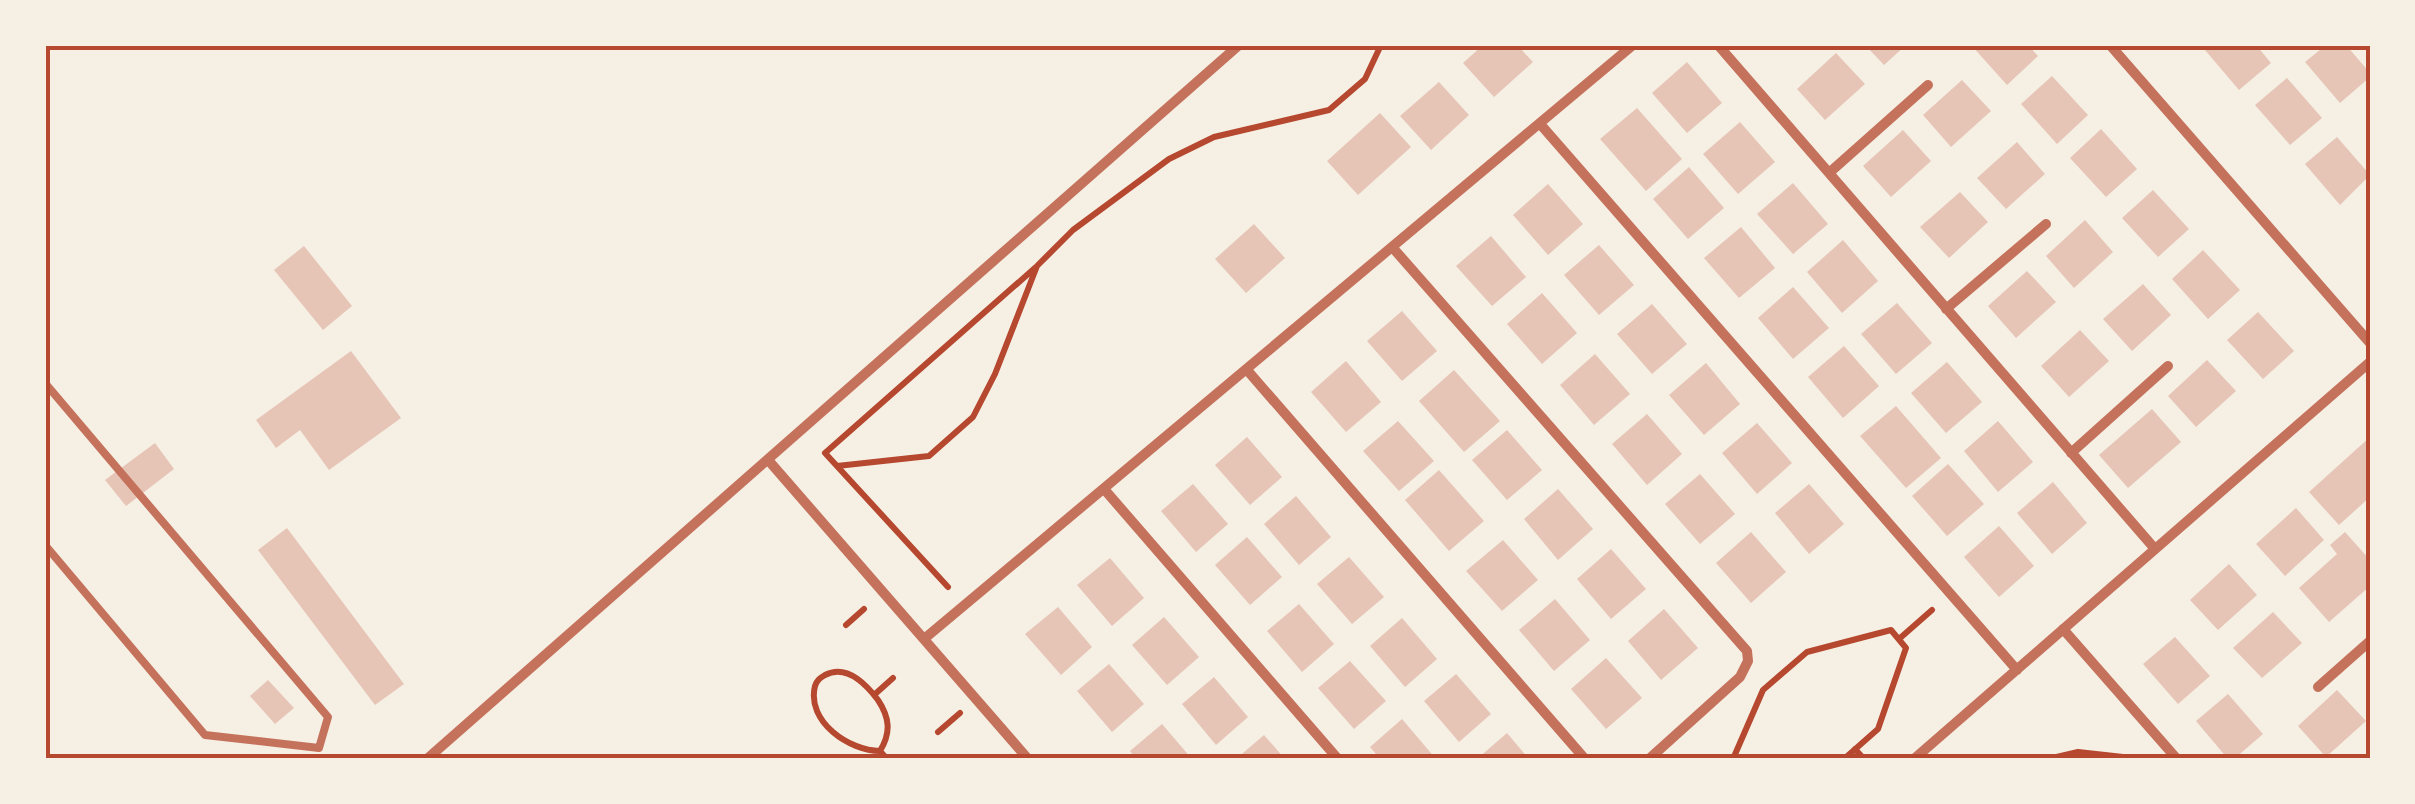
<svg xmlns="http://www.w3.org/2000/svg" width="2415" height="804" font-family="Manrope,sans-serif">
<rect width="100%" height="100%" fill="#f6efe4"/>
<path fill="#e6c5b7" d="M1483,45H1517L1533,62L1494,97L1463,63Z
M1865,45H1906L1884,65Z
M1971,45H2028L2038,56L2007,85Z
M2210,45H2256L2271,63L2239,90L2205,50Z
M2326,45H2346L2370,73V77L2340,103L2305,62Z
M1836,53L1865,84L1825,120L1797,89Z
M1687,62L1722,103L1687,133L1652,93Z
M2052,76L2088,115L2057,144L2021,104Z
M2287,78L2322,118L2290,145L2255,105Z
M1962,80L1991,111L1951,147L1923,115Z
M1439,82L1469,115L1431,150L1400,116Z
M1637,108L1682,159L1646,191L1600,139Z
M1380,113L1411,147L1358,195L1327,161Z
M1740,122L1775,162L1738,194L1703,154Z
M2101,129L2137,169L2106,197L2070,158Z
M1903,130L1931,161L1891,197L1863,166Z
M2337,137L2370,175L2340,205L2305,164Z
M2017,142L2045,174L2006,209L1977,178Z
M1689,167L1724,208L1688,239L1653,199Z
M1793,183L1828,224L1793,254L1757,214Z
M1548,184L1583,224L1548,255L1513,215Z
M2153,190L2189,229L2158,257L2122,218Z
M1960,192L1988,222L1949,258L1920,227Z
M2085,220L2113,252L2074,288L2046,256Z
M1254,224L1285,258L1246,293L1215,259Z
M1741,227L1775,268L1739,298L1704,258Z
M1491,236L1526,277L1492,306L1456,266Z
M1843,240L1878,281L1842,313L1807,272Z
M1599,245L1634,285L1599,315L1564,275Z
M304,246L352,306L323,330L274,270Z
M2203,250L2240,290L2208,319L2172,279Z
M2027,271L2056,302L2016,338L1988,306Z
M2143,284L2171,315L2132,351L2103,319Z
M1793,287L1829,328L1793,359L1758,318Z
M1542,293L1577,333L1542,364L1507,324Z
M1897,303L1932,343L1896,374L1861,334Z
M1652,304L1687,344L1652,374L1617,334Z
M1402,311L1437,351L1402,381L1367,341Z
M2258,312L2294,351L2263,379L2227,340Z
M2080,330L2109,361L2069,397L2041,366Z
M1844,346L1879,386L1843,418L1808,377Z
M351,351L401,418L329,470L300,430L276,448L256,420Z
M1595,354L1630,394L1594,425L1560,385Z
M2207,360L2236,391L2196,427L2168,396Z
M1346,361L1381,402L1346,432L1311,392Z
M1947,362L1982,402L1946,433L1911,393Z
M1706,363L1740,404L1704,435L1669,395Z
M1454,370L1500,421L1464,452L1419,401Z
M1896,406L1941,458L1906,488L1860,436Z
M2152,409L2181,442L2128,488L2099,455Z
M1647,414L1682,454L1647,485L1612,444Z
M1398,421L1434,461L1399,491L1363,451Z
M1998,421L2033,462L1998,492L1964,451Z
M1757,423L1792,463L1757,494L1722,453Z
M1507,430L1542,470L1507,500L1472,460Z
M1247,437L1282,477L1250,505L1215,465Z
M2370,437V497L2339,525L2309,492Z
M155,443L174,469L126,506L105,480Z
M1948,464L1984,504L1947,536L1912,496Z
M1439,470L1484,521L1449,551L1405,500Z
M1700,474L1735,514L1700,544L1665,504Z
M2053,482L2087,523L2052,554L2017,513Z
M1193,484L1228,524L1196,552L1161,511Z
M1809,484L1844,524L1809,554L1775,513Z
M1558,489L1593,529L1558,560L1524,519Z
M1296,496L1331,537L1299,565L1264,524Z
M2296,508L2324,540L2285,576L2256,544Z
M1999,526L2034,566L1999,597L1964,557Z
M287,528L404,684L375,705L258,550Z
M1751,532L1786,572L1751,603L1716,563Z
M2345,532L2370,560V586L2329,622L2299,588L2337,554L2330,545Z
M1247,537L1282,577L1250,605L1215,565Z
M1503,540L1538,580L1502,611L1466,571Z
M1611,549L1646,589L1611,619L1577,579Z
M1349,557L1384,597L1352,624L1317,584Z
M1110,558L1144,598L1112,626L1077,585Z
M2229,564L2257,595L2218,630L2190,600Z
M1555,599L1590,640L1554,671L1519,630Z
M1299,604L1334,644L1302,672L1267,631Z
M1058,607L1092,647L1061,675L1025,634Z
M1664,609L1698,648L1661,680L1628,641Z
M2273,612L2302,643L2262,678L2233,648Z
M1164,617L1199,657L1167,685L1132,645Z
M1402,618L1437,659L1405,687L1370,646Z
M2175,637L2210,676L2178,704L2143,664Z
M1606,658L1642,698L1606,729L1571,689Z
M1350,661L1386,701L1354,729L1318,688Z
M1109,664L1144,704L1112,732L1077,691Z
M1456,674L1491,714L1459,742L1424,701Z
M1214,677L1248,717L1216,745L1182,704Z
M268,680L294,708L275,724L250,696Z
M2337,690L2366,721L2326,757L2298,726Z
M2228,694L2263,734L2234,759H2228L2196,721Z
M1402,719L1436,759H1380L1370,747Z
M1162,724L1192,759H1136L1130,751Z
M1507,733L1529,759H1477Z
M1264,735L1285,759H1236Z"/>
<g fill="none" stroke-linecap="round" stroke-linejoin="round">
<path stroke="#b5482f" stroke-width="6" d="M837,466L929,456L973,417L995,374L1037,266L1073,230L1169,159L1214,137L1329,110L1365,79L1381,45
M948,587L825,453L1036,267
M846,625L864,609
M1899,639L1932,610
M874,695L893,678
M938,732L960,713
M1855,749L1864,759
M880,751C891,733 890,718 878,700C866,684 846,664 825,675C820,678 817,680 815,686C806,722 850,751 880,751L887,759
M1733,759L1763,690L1807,652L1891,630L1906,648L1878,729L1844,759
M2048,759L2078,752L2141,759"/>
<path stroke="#c5725c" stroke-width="8" d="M45,383L328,717L319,748L205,735L45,545"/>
<path stroke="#c5725c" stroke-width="10" d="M1718,45L2155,549
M2110,45L2370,343
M1541,125L2017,670
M1829,173L1928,85
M1393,248L1747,651L1748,661L1740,677L1649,759
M1946,309L2046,224
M1247,370L1585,759
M2071,453L2168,366
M769,461L1028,759
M1104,489L1338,759
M2063,629L2177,759
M924,639L1633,45
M2318,687L2370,641
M427,759L1239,45
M1914,759L2370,362"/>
</g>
<rect width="2415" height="804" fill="none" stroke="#f6efe4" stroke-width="95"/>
<rect x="48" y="48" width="2320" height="708" fill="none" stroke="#b5482f" stroke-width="4"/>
</svg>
